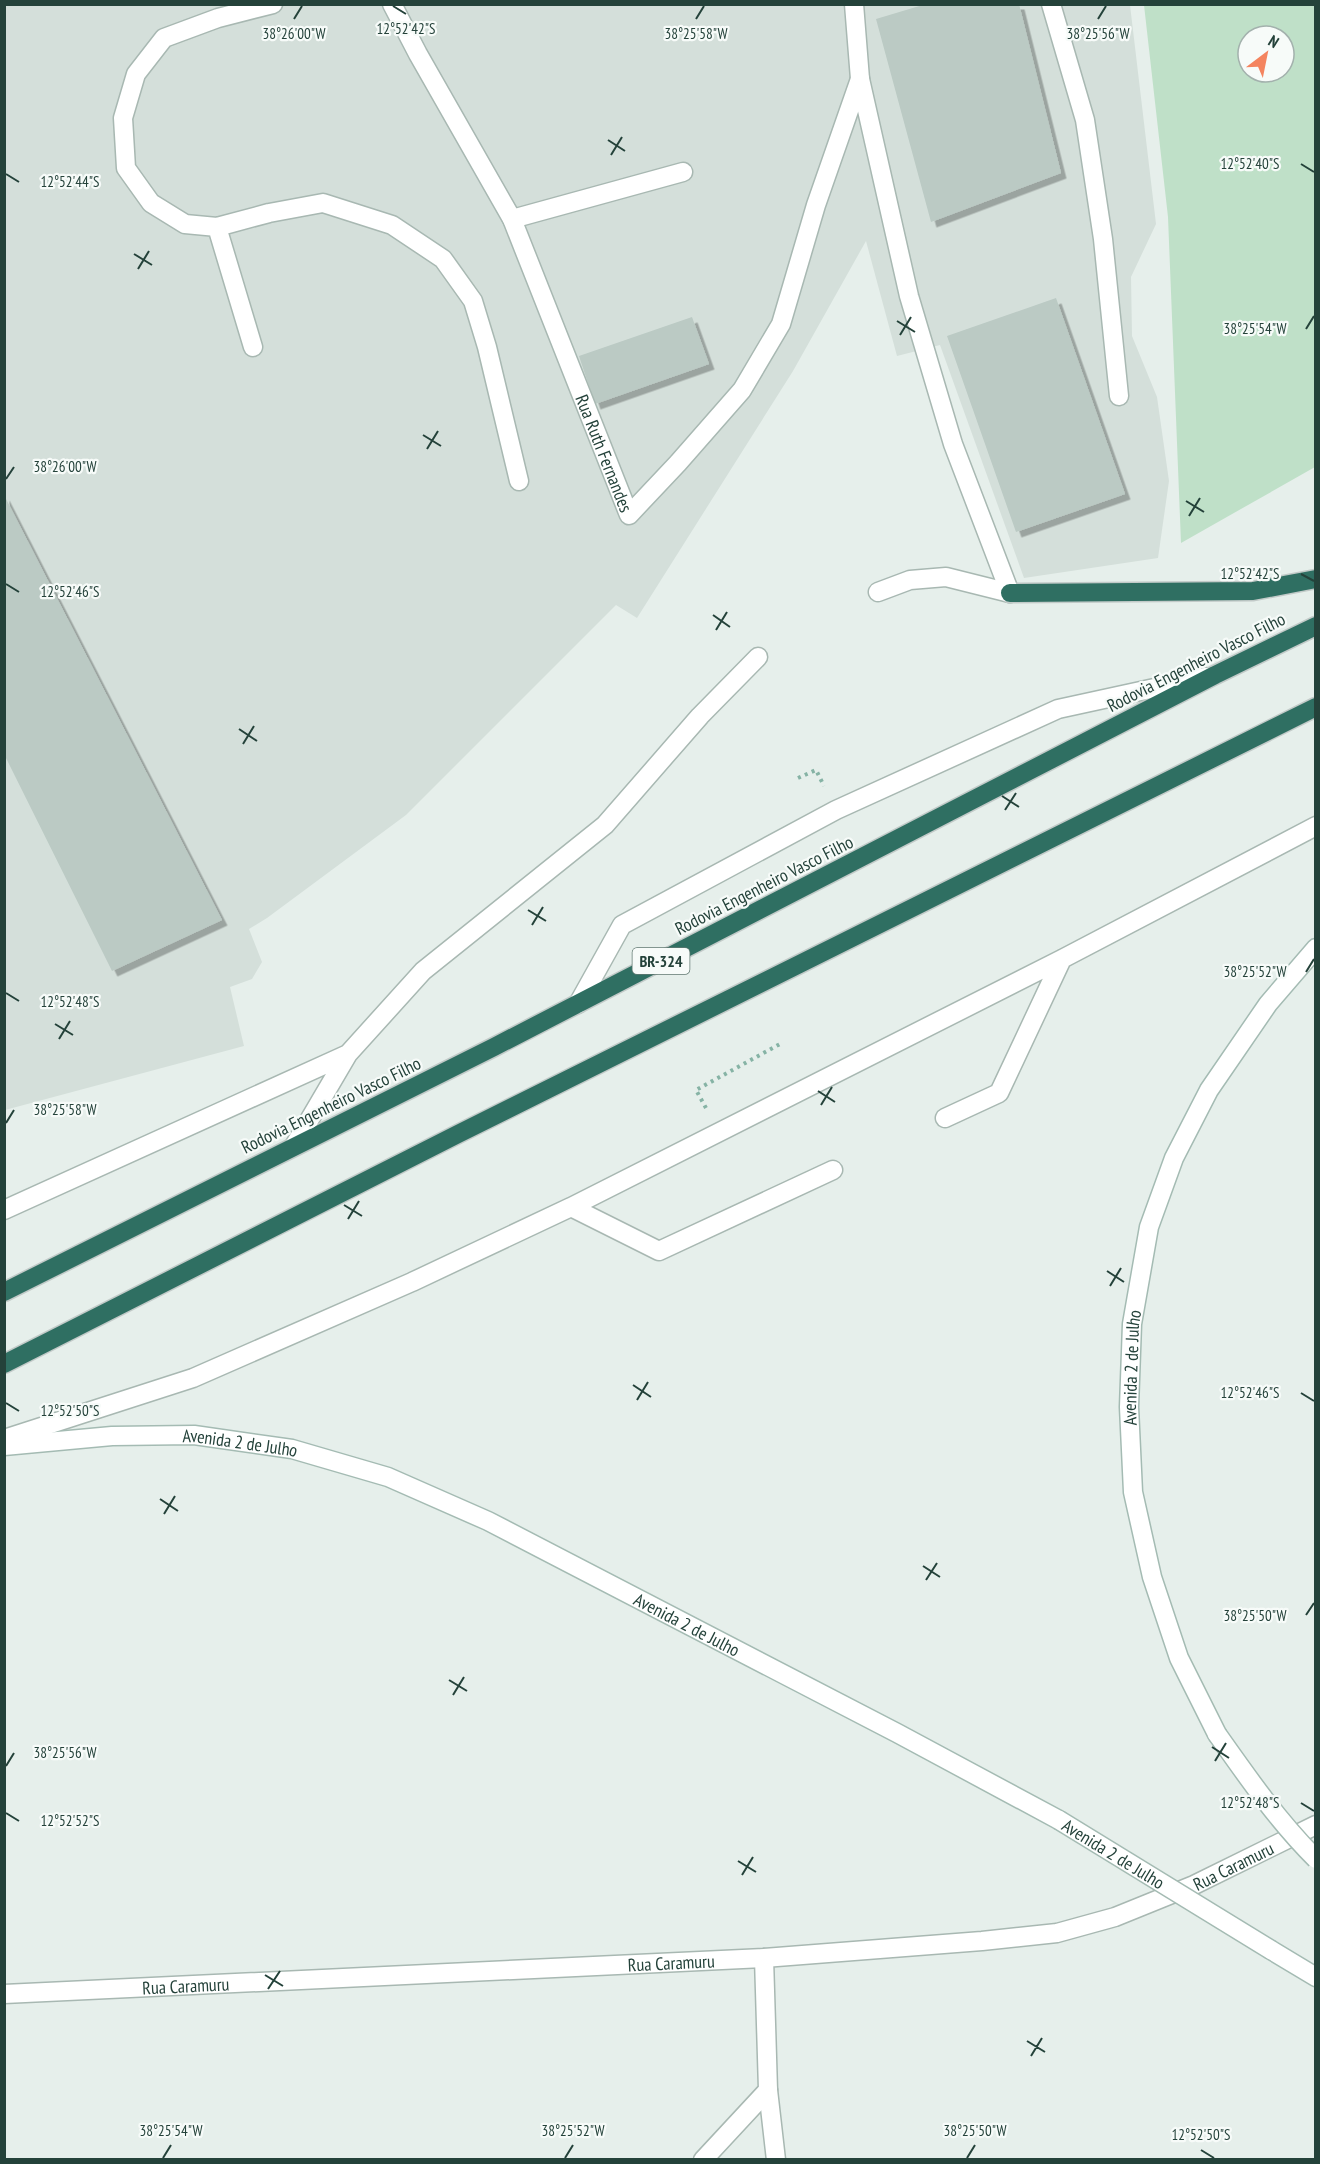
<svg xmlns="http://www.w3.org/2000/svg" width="1320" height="2164" font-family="'PT Sans Narrow',sans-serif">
<defs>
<filter id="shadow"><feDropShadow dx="5.5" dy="5.5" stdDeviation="0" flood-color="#0004"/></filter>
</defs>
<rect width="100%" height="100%" fill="#e6efeb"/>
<path fill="#d4dfda" d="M5,5H1130L1156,224L1131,277L1132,336L1157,397L1169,481L1158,558L1024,578L940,345L897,356L866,241L793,371L637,618L616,605L406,815L267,918L249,929L262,962L252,979L230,987L244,1046L5,1110Z"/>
<path fill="#bfe0c8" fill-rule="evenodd" d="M1144,5H1315V467L1181,543L1168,217ZM1248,36H1284V72H1248Z"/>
<path fill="#bbcac4" filter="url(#shadow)" d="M926,4H1019L1061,173L931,222L876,19Z
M1056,298L1125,494L1016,532L947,336Z
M692,317L709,364L595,404L579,356Z
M4,495L222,920L112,971L4,754Z"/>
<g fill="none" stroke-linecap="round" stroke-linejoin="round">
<defs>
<path id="service" d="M273,4L218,18L164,38L136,74L123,118L126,168L151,203L185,224L217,227L269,213L323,203L392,225L443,259L473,301L487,347L519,481
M1051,4L1085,120L1103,239L1119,396
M512,219L683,172
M217,227L253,347
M878,592L910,580L946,577L1010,593
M578,1004L622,925L836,810L1058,709L1205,677
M945,1118L999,1093L1062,959
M294,1146L348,1054L423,971L605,825L700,716L758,657
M571,1207L659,1251L833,1170
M4,1210L348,1054
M4,1439L193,1378L412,1282L571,1207L1062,959L1316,826"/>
<g id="minor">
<path id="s1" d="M392,4L418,54L512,219L629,515L678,463L742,390L781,324L816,205L860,79"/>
<path d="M854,4L860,79L909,296L953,444L1010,593"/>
<path id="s2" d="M4,1994L764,1958L982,1941L1057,1933L1115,1917L1194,1885L1316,1825"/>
<path d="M768,2090L776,2160"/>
<path d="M703,2160L768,2090L764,1958"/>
</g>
<g id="secondary">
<path id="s3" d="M4,1446L112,1436L194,1435L292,1449L388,1477L488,1521L897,1733L1059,1820"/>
<path id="s4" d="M1217,1734L1179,1658L1152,1577L1133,1492L1129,1407L1132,1324L1149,1227L1174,1158L1209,1090L1268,1004L1316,948"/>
<path d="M1271,1950L1316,1977"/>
</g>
<path id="motorway" d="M1010,593L1253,591L1316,579
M4,1292L494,1047L1215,675L1316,626
M4,1364L458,1134L1316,707"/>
</defs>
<use href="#service" stroke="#a8b8b2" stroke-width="21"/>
<use href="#minor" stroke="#a8b8b2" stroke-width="21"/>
<use href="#secondary" stroke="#a4bbb3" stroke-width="21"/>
<use href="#motorway" stroke="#c2cac8" stroke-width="21"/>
<path stroke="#86b3a5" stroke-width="4" stroke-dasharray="3 4.5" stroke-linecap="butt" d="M798,778L816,770L824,786
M706,1108L696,1090L780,1044"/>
<use href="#service" stroke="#fff" stroke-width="18"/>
<use href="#minor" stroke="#fff" stroke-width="18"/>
<use href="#secondary" stroke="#fff" stroke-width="18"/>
<use href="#motorway" stroke="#2f6f62" stroke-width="18"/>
<defs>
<g id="secondary-bridge">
<path d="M1217,1734C1248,1778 1278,1821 1316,1859"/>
<path id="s5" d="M1059,1820L1271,1950"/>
</g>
</defs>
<use href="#secondary-bridge" stroke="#a4bbb3" stroke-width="21" stroke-linecap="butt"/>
<use href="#secondary-bridge" stroke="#fff" stroke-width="18"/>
</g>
<path fill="none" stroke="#24423a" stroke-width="2" d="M393,6L406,14M294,19L302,6M696,19L704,6M1098,19L1106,6M608,140L625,151M611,155L622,137M1301,164L1314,172M6,174L19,182M134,254L152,265M138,269L149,251M897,321L915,332M1306,329L1314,316M900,335L911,317M423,435L441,446M427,449L438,431M6,479L14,467M1186,501L1204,512M1189,516L1200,498M1301,574L1314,581M6,584L19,592M713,615L730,627M716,630L727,612M239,729L257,741M243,744L254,726M1002,796L1019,807M1005,810L1016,793M528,910L546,921M532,925L543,907M1306,972L1314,959M6,993L19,1001M55,1024L73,1035M59,1039L70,1021M818,1091L835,1102M821,1105L832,1087M6,1123L14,1110M344,1205L362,1216M348,1219L359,1201M1107,1271L1124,1282M1110,1286L1121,1268M633,1385L651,1397M1301,1393L1314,1401M637,1400L648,1382M6,1403L19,1411M160,1499L178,1511M164,1514L175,1496M923,1566L940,1577M926,1580L937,1563M1306,1615L1314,1603M449,1680L467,1691M453,1695L464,1677M1212,1747L1229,1758M1215,1761L1226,1743M6,1766L14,1753M1301,1803L1314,1811M6,1813L19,1821M738,1861L756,1872M742,1875L753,1857M265,1975L283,1986M268,1989L280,1971M1027,2041L1045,2052M1031,2056L1042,2038M1201,2150L1214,2158M163,2158L171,2145M565,2158L573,2145M967,2158L975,2145"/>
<g text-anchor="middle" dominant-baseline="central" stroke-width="4.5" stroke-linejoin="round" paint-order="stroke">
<rect fill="#f7fbf9" stroke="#637a73" stroke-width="1.5" x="632.5" y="948" width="57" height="26" rx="4.5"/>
<g font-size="16" font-weight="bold" fill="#24423a">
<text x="661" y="961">BR-324</text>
</g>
<g font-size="18" fill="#24423a" stroke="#f7fbf9">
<text stroke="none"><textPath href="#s1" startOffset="498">Rua Ruth Fernandes</textPath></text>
<text transform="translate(1196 662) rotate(-27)">Rodovia Engenheiro Vasco Filho</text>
<text transform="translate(764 885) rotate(-27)">Rodovia Engenheiro Vasco Filho</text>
<text transform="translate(331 1105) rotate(-26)">Rodovia Engenheiro Vasco Filho</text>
<text stroke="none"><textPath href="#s4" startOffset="382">Avenida 2 de Julho</textPath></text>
<text stroke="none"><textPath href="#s3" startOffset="237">Avenida 2 de Julho</textPath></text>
<text stroke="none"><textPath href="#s3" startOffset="723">Avenida 2 de Julho</textPath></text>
<text stroke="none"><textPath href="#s5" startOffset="64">Avenida 2 de Julho</textPath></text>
<text stroke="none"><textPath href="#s2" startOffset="1244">Rua Caramuru</textPath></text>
<text stroke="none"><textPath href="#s2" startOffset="668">Rua Caramuru</textPath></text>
<text stroke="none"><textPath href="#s2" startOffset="182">Rua Caramuru</textPath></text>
</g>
</g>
<g font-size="15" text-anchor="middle" fill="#24423a" stroke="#f7fbf9" stroke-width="4.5" stroke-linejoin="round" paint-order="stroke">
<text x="406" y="34">12°52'42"S</text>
<text x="294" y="39">38°26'00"W</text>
<text x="696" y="39">38°25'58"W</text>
<text x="1098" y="39">38°25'56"W</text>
<text x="1250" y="169">12°52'40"S</text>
<text x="70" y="187">12°52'44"S</text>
<text x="1255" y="334">38°25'54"W</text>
<text x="65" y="472">38°26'00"W</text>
<text x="1250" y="579">12°52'42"S</text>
<text x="70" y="597">12°52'46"S</text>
<text x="1255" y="977">38°25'52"W</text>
<text x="70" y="1007">12°52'48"S</text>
<text x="65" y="1115">38°25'58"W</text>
<text x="1250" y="1398">12°52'46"S</text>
<text x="70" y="1416">12°52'50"S</text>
<text x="1255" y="1621">38°25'50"W</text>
<text x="65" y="1758">38°25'56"W</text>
<text x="1250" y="1808">12°52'48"S</text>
<text x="70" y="1826">12°52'52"S</text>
<text x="171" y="2136">38°25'54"W</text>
<text x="573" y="2136">38°25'52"W</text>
<text x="975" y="2136">38°25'50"W</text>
<text x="1201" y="2140">12°52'50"S</text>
</g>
<rect width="1320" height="2164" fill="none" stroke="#24423a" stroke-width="12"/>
<g transform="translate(1266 54) rotate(32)"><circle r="28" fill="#f7fbf9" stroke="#a3b1ad" stroke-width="1.5"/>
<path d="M0-4.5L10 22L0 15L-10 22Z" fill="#f4845f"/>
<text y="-9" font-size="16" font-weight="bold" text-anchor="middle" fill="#24423a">N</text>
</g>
</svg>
